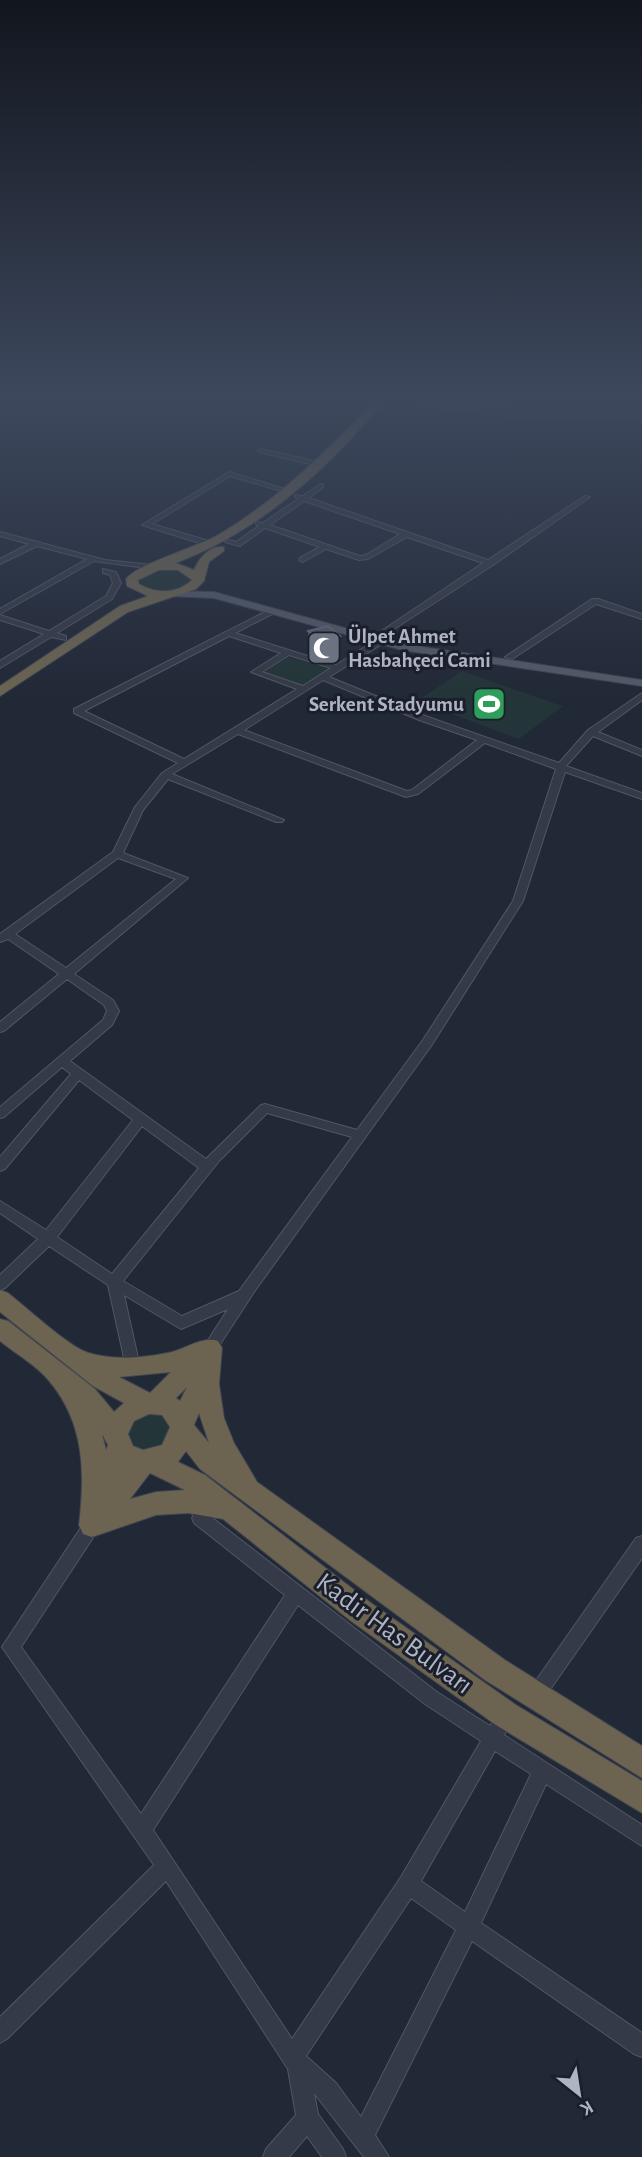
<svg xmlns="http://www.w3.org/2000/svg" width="642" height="2157" font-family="'Alegreya Sans',sans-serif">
<rect width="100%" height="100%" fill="#212836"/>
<path fill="#233538" d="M403,397L642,412V422C560,424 477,417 397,403Z
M178,569L191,575L192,581C175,593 156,596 137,583V579L150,570Z
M288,657L330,669L302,686L263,673Z
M462,671L562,706H563L519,739L417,701Z
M141,1411L170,1415L173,1442L139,1455L123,1433Z"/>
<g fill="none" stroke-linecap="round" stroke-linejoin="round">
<defs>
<path id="minor" d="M261,449L318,462L321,464L318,466L259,452L258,451Z
M229,472L291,491L288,493L230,476L152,524L212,542L213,544L209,546L142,525Z
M321,484L323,485V487L309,498L488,560L585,496L590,497L493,565L380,638L376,636L377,634L483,563L407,537L368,559L359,560L326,549L303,562L299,560L300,558L320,547L265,528L240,546L225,542L229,540L236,542L259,526L256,524V522L263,523L298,499L295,497V495L303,496ZM304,501L400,534L366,555L360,556L270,525Z
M0,532L105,560L153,565L157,567L153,569L94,561L0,614V609L87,559L37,546L0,564V559L29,544L0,536Z
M103,569L116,572L121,583L112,599L57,633L66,636V640L51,637L0,668V661L44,634L0,620V615L49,631L106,596L113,583L110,575L103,573Z
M592,599H598L642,614V619L596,604L512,659L505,657Z
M271,609H274V613L235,633L336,665L376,640H382V644L329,677L425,716L559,763L588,730L642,693V700L598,732L642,750V756L593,736L566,766L642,793V799L565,772L523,901L431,1046L254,1292L215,1352L210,1354L205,1352L203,1348L228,1309L181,1329L124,1295L140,1367L138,1371L133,1373L128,1371L126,1367L108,1285L49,1246L5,1288L0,1290V1275L38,1239L0,1213V1201L46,1230L133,1120L79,1080L5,1169L0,1171V1157L71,1074L62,1067L4,1117L0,1118V1107L103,1020L107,1011L104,1005L67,979L4,1031L0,1032V1022L59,974L8,939L0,942V934L113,852L135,807L162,773L178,763L74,713V709ZM229,636L281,653L251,672L297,689L184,759L84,711ZM289,655L331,668L303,686L262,672ZM323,680L419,720L477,740L412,790L407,791L244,730ZM238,734L406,797L418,794L485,743L556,769L513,901L423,1040L357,1130L265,1104L261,1105L206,1159L70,1061L112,1025L119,1011L113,1000L74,974L188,878L123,853L143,810L168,779L276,822H282L284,820L172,774ZM118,858L176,879L66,968L15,934ZM267,1113L352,1137L239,1291L182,1316L123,1281L219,1161ZM142,1126L199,1168L112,1274L57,1237Z
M200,1510L206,1513L437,1692L490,1726L500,1709L506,1706L512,1709L515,1715L504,1735L642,1825V1846L546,1784L481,1923L642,2033V2057L634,2054L472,1941L375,2135L389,2157H364L314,2093L318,2114L343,2149L346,2157H322L307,2136L289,2157H263L266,2149L296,2115L288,2069L166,1881L7,2039L0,2043V2017L154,1865L2,1647L86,1520L92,1517L98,1520L100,1525L98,1530L21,1647L141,1814L285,1595L194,1523L192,1518L194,1513ZM298,1605L425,1704L481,1741L401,1877L292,2039L153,1830ZM495,1751L531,1774L465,1912L421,1881ZM411,1898L456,1930L361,2117L336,2083L306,2056Z
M642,1536V1558L542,1701L536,1704L530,1701L527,1695L530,1689L636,1538Z"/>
<path id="major" d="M171,591L214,592L403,644L642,680V686L402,650L214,598L167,596L166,594Z"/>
<path id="highway" d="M377,397H387C332,466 259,532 176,563L194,570C199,558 210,545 224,547V551L209,562L204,581L196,589L128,612L0,696V686L120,606L148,596L127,586L126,579C139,563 195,548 218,535C279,499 330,449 377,397ZM159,570H178L192,580C177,594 156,594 139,584L138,580Z
M0,1290L8,1293C26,1307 67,1345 86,1352C112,1361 145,1358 172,1352C187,1348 203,1336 218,1341L222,1348L219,1384L224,1418L234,1443L257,1482L505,1660L642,1746V1778L485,1680L200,1469L186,1451L178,1462L205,1475L371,1603L516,1705L642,1781V1813L496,1725L351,1621L223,1519L188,1513L156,1515L92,1537L83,1534L79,1525C85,1474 85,1424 50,1382C38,1366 16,1354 0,1341V1319L8,1321L95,1389L114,1412L124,1403L93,1386L0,1312ZM171,1372L150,1393L119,1377ZM187,1387L180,1401L176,1398ZM199,1413L209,1443L194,1425ZM149,1414L162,1415L170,1427L162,1445L143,1450L133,1446L128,1434L134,1421ZM102,1434L108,1445L106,1450ZM150,1473L185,1490L156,1492L130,1499Z"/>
</defs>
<use href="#minor" stroke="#515764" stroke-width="2"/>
<use href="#major" stroke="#3d4350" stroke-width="2"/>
<use href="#highway" stroke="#3e4451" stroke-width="2"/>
<use href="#minor" fill="#343a47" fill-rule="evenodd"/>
<use href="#major" fill="#525967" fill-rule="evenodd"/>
<use href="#highway" fill="#6c6451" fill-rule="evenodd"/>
</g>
<path fill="#454d5e" d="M308,631L340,636V651L319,656L308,646Z"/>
<path fill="#323949" d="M340,636V651L319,656V641Z"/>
<path fill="#505869" stroke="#5f6677" stroke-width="2" d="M328,626L340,636L319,641L308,631Z"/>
<linearGradient id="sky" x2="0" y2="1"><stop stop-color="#12161e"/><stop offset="0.57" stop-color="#3d485d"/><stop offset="1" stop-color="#3d485d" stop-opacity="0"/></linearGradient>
<rect width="642" height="699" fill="url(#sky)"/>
<defs>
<symbol id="mosque-square" viewBox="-11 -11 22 22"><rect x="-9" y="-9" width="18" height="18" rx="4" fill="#6b7280" stroke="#1a1f2b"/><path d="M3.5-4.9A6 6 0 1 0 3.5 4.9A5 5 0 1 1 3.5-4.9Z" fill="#fff"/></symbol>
<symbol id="stadium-square" viewBox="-11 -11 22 22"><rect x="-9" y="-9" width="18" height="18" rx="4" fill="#2e9e5b" stroke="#1a1f2b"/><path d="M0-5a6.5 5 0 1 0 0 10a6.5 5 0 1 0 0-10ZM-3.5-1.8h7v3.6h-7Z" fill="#fff"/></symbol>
</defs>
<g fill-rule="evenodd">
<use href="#mosque-square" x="305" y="629" width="38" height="38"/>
<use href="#stadium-square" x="470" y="685" width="38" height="38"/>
</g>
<g text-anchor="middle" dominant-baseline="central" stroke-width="6" stroke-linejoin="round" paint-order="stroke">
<g font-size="21" font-weight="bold" fill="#aeb4c3" stroke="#1a1f2b" text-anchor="start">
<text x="348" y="636">Ülpet Ahmet<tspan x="348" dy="24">Hasbahçeci Cami</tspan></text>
<text x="464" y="704" text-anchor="end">Serkent Stadyumu</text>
</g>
<g font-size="28" fill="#aeb4c3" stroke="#1a1f2b">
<text transform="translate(394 1634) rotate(36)">Kadir Has Bulvarı</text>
</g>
</g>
<g transform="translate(579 2094) rotate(150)" stroke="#1a1f2b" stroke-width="5" paint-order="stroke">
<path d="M0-5L12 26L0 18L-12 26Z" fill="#aeb4c3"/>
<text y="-10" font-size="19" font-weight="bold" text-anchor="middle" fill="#aeb4c3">K</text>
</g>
</svg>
